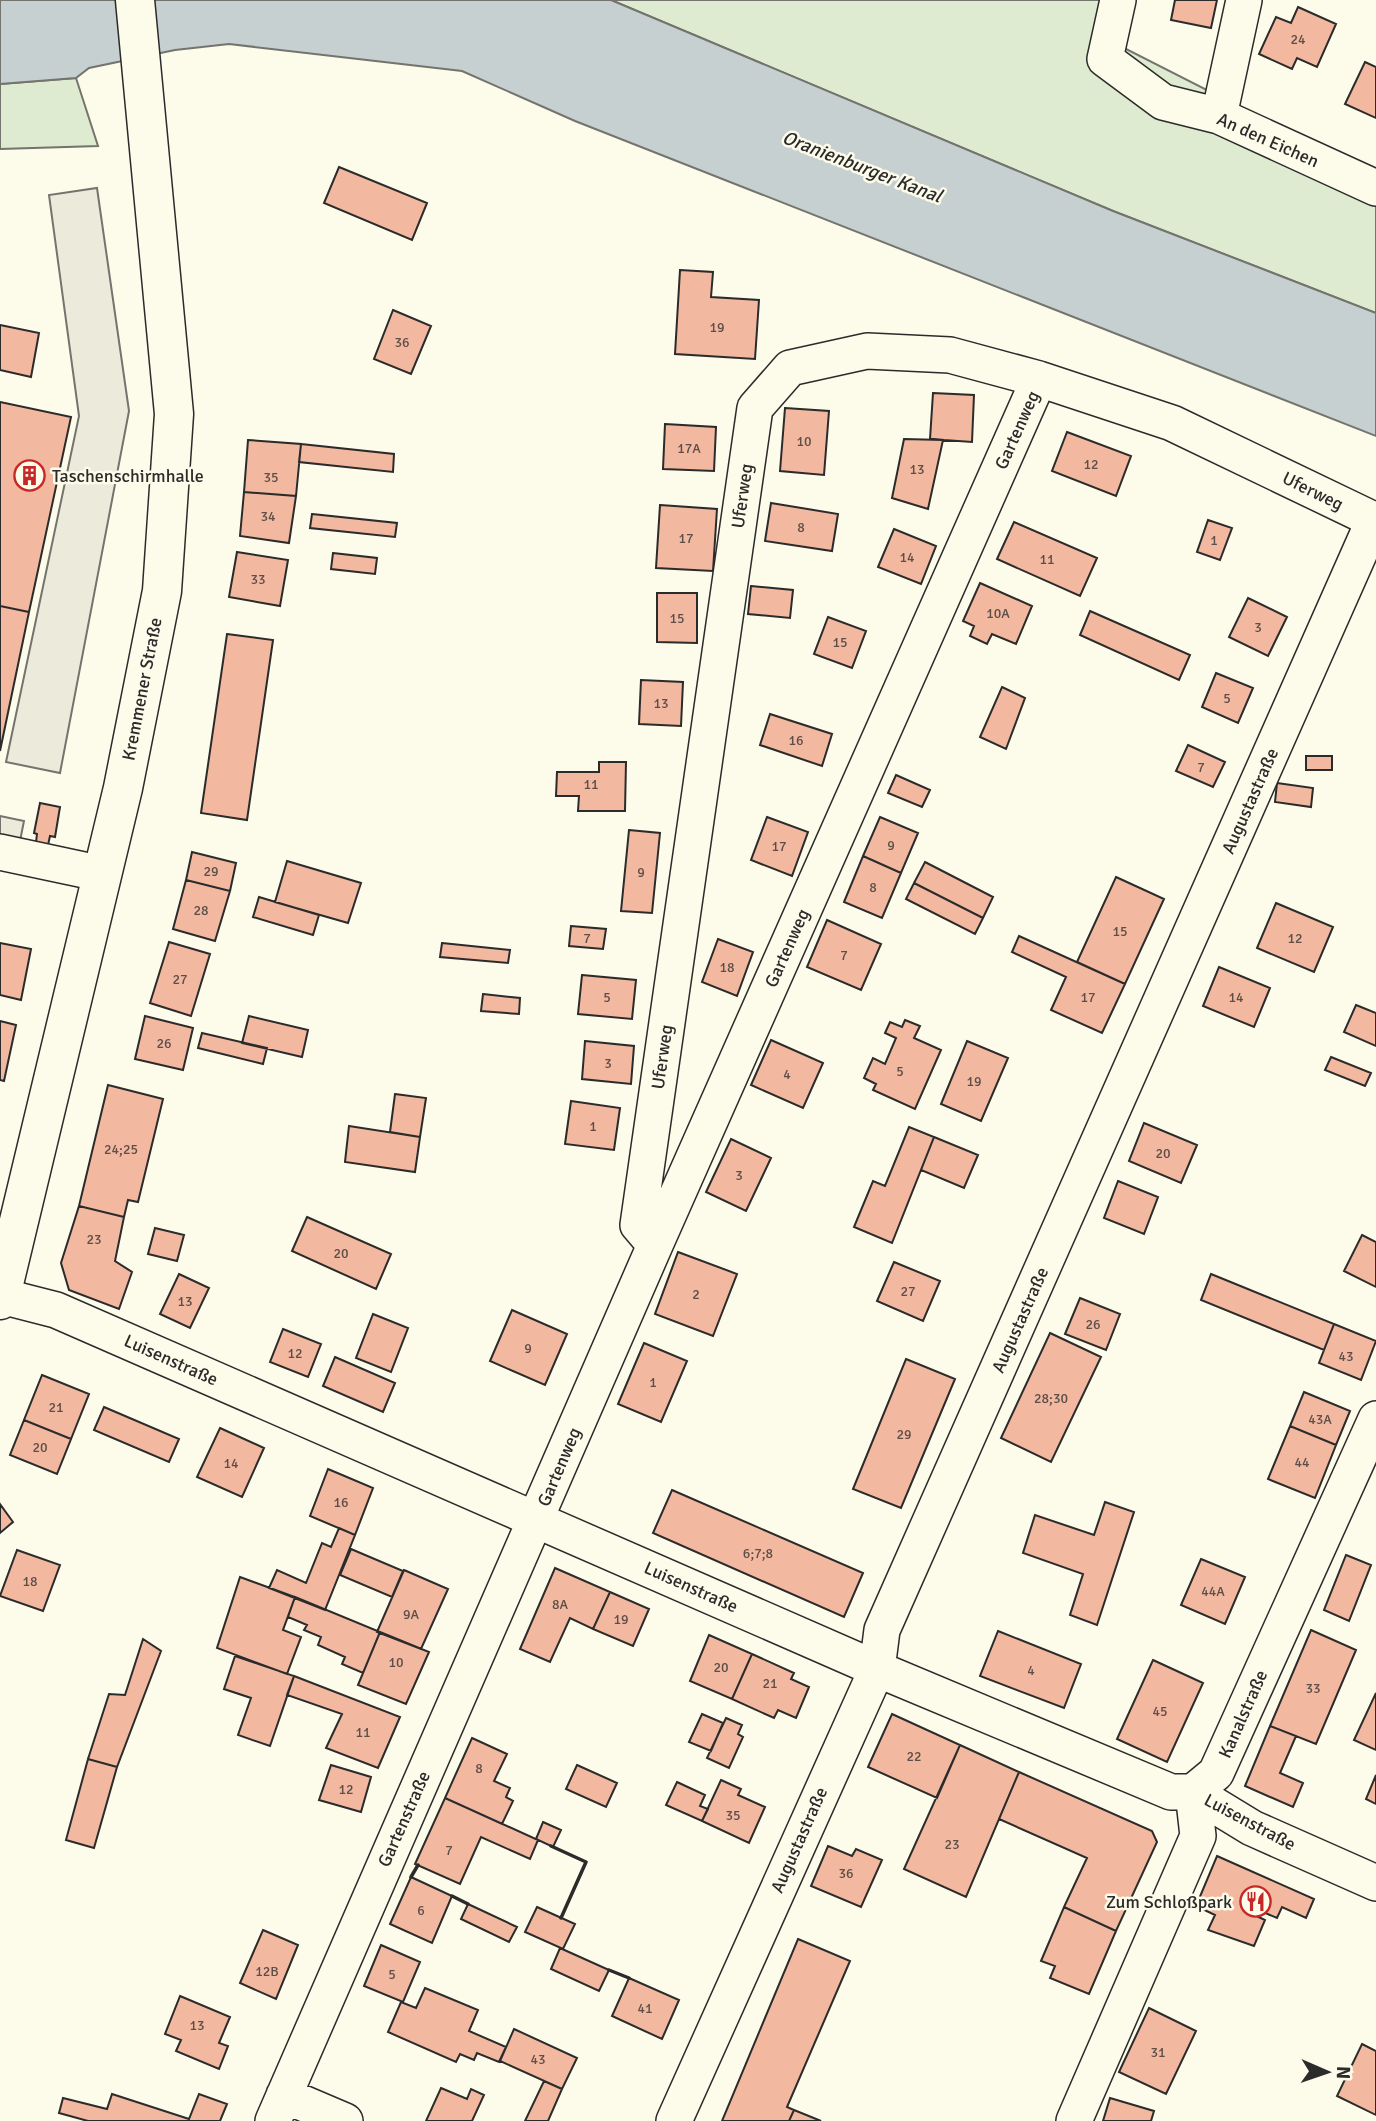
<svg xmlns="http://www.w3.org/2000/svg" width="1376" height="2121" font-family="Signika,sans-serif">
<rect width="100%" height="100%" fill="#fdfbea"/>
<path fill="#deebd1" stroke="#74746e" stroke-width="2" d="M611,0H1135L1124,48L1376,176V313L1113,211Z
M76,78L98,146L0,149V84Z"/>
<path fill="#eceadb" stroke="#74746e" stroke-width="2" d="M97,188L129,411L60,773L6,762L79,416L49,195Z
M0,816L24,821L17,856L0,852Z"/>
<path fill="#c7d0d0" stroke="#74746e" stroke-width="2" d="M0,0H611L1113,211L1376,313V436L575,121L462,71L229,44L175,50L89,68L76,78L0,84Z"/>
<path fill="#f2b8a0" stroke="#2b2b2b" stroke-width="2" d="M1175,0H1217L1211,28L1171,20Z
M1298,7L1336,24L1317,67L1297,58L1292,69L1259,54L1276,17L1291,23Z
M1365,62L1376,67V118L1345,104Z
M339,167L427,203L412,240L324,203Z
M680,270L713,272L711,297L759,300L755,359L675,354Z
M393,310L431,326L411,374L374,359Z
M0,325L39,333L31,377L0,370Z
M933,393L974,395L972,442L930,439Z
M0,402L71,417L29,612L0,606Z
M785,408L829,411L824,475L780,471Z
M665,424L716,427L714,471L663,469Z
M1067,432L1131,456L1116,496L1052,471Z
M904,439L943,440L928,509L892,498Z
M248,440L301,444L296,496L244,492Z
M301,444L394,454L393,472L299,462Z
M244,492L296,496L289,543L240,536Z
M771,503L838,514L832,551L765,541Z
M660,505L717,509L713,571L656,568Z
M312,514L397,523L395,537L310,528Z
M1208,520L1232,528L1220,560L1197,552Z
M1014,522L1097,558L1080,596L997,559Z
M894,529L936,546L921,584L878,567Z
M237,552L288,560L280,606L229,597Z
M333,553L377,558L375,574L331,569Z
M980,583L1032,606L1016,644L992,634L987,644L970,636L974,626L963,621Z
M751,586L793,590L790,618L748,614Z
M657,593H697V643L657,642Z
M1248,598L1287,617L1268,656L1229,637Z
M0,606L29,612L0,751Z
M1090,611L1190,655L1179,680L1080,635Z
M828,617L866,631L852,668L814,654Z
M227,634L273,640L247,820L201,813Z
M1216,673L1253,688L1238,723L1202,707Z
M641,680L683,682L681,726L639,724Z
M1002,687L1025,698L1006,749L980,737Z
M770,714L832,734L822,766L760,745Z
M1188,745L1225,762L1213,787L1176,771Z
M1306,756H1332V770H1306Z
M599,762H626L625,811H578L579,796H556L557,772H599Z
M896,775L930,790L922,807L888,793Z
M1277,783L1313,788L1311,807L1275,802Z
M40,803L60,807L55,837L50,836L48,845L36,842L37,834L34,833Z
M767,817L808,832L792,876L751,860Z
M880,817L918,833L901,873L863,856Z
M629,830L660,833L652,913L621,911Z
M192,852L236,863L230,891L186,880Z
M863,856L901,873L882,918L844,902Z
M287,861L361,883L348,923L275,902Z
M925,862L993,897L983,918L914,883Z
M1116,877L1164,899L1125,984L1077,962Z
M186,880L230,891L215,941L173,929Z
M914,883L983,918L975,934L906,899Z
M259,897L319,915L313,935L253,917Z
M1276,903L1333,927L1314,972L1257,948Z
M827,920L881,944L861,990L807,967Z
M571,926L606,929L603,949L569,946Z
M1019,936L1125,984L1102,1033L1051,1010L1066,977L1012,952Z
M718,939L753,952L737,996L702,982Z
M169,942L210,954L191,1016L150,1003Z
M0,943L31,949L21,1000L0,995Z
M442,943L510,950L508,963L440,957Z
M1219,967L1270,988L1254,1027L1203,1006Z
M582,975L636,980L632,1019L578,1014Z
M483,994L520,998L519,1014L481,1011Z
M1356,1005L1376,1013V1046L1344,1032Z
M145,1016L193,1028L183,1070L135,1059Z
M249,1016L308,1030L302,1057L242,1043Z
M905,1020L920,1026L914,1038L941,1050L915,1109L873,1090L876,1084L864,1078L873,1058L885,1064L896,1038L885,1033L890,1022L902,1027Z
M0,1021L16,1025L4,1081L0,1080Z
M202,1033L267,1048L263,1064L198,1048Z
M771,1040L823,1063L803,1108L751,1085Z
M585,1041L634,1046L631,1084L582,1079Z
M967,1041L1008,1058L981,1121L941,1104Z
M1331,1057L1371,1073L1365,1086L1325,1070Z
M108,1085L163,1099L138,1202L128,1200L124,1217L79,1206Z
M395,1094L426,1098L420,1137L390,1132Z
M571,1101L620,1108L614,1150L565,1144Z
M1144,1123L1197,1145L1181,1183L1129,1161Z
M349,1126L420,1137L415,1172L345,1162Z
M909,1127L934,1137L892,1243L854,1227L873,1181L885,1186Z
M934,1137L978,1155L964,1188L921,1170Z
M731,1139L771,1158L746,1211L706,1192Z
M1118,1181L1158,1197L1144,1234L1104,1218Z
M79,1206L124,1217L115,1261L132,1272L119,1309L69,1290L61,1263Z
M307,1217L391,1254L376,1289L292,1251Z
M155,1228L184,1235L177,1261L148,1254Z
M1362,1235L1376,1242V1287L1344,1271Z
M678,1252L737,1274L713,1336L655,1314Z
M894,1262L940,1281L923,1321L877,1301Z
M179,1274L209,1288L190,1328L160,1314Z
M1211,1274L1334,1324L1324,1350L1201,1300Z
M1080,1298L1120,1314L1106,1350L1065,1334Z
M512,1310L567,1334L545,1385L490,1361Z
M373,1314L408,1328L391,1372L356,1358Z
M1334,1324L1376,1341L1361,1380L1319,1363Z
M283,1329L321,1344L308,1377L270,1362Z
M1050,1333L1101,1357L1051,1462L1001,1438Z
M644,1343L687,1361L661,1422L618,1404Z
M335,1357L395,1383L383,1412L323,1386Z
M906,1359L955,1379L901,1508L853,1489Z
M42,1375L89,1394L71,1439L24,1420Z
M1304,1392L1350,1411L1336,1445L1290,1426Z
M104,1407L179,1439L169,1462L94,1430Z
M24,1420L71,1439L57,1474L10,1455Z
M1290,1426L1336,1445L1315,1498L1268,1479Z
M220,1428L264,1448L242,1497L197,1477Z
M328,1469L373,1488L355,1535L310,1516Z
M672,1490L863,1573L844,1617L653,1533Z
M1105,1502L1134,1512L1097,1625L1070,1615L1083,1574L1023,1553L1035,1515L1094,1535Z
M0,1504L13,1522L0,1533Z
M339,1528L355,1535L325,1610L269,1588L277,1570L306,1583L322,1543L331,1547Z
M351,1549L403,1571L392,1597L340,1575Z
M17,1550L60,1565L43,1611L0,1596Z
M1346,1555L1371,1565L1349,1621L1324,1610Z
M1201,1559L1245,1577L1225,1624L1181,1605Z
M555,1568L610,1592L593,1629L570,1618L550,1662L520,1649Z
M404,1570L448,1589L421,1649L377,1632Z
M240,1577L295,1597L283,1630L301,1637L287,1674L217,1648Z
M610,1592L649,1609L633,1646L593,1629Z
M295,1597L380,1632L363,1673L342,1664L345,1657L318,1645L321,1637L304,1630L307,1625L288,1617Z
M1311,1630L1356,1650L1316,1744L1270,1726Z
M998,1631L1081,1664L1064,1708L980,1676Z
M380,1632L429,1652L406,1704L358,1685Z
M709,1635L752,1654L732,1699L690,1681Z
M143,1639L161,1651L117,1767L88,1759L109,1694L125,1695Z
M752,1654L794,1673L791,1679L809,1687L796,1718L778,1710L774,1718L732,1699Z
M235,1656L294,1676L270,1746L238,1735L251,1698L224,1689Z
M1153,1660L1203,1683L1167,1762L1117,1739Z
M294,1676L400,1717L378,1768L326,1748L342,1714L287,1695Z
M1376,1693V1750L1354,1740Z
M702,1714L723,1723L711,1751L689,1742Z
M892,1714L960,1745L937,1798L868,1767Z
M726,1718L742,1725L738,1734L743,1737L729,1768L707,1758Z
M1270,1726L1296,1736L1280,1773L1303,1783L1293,1807L1245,1786Z
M472,1738L507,1754L494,1781L510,1788L506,1797L513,1801L502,1824L445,1798Z
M960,1745L1019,1772L966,1897L904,1869Z
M88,1759L117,1767L94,1848L66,1840Z
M331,1765L371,1777L361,1812L319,1800Z
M577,1765L617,1783L606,1807L566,1789Z
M1019,1772L1152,1831L1157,1842L1116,1931L1064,1907L1087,1858L999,1819Z
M1376,1775V1804L1366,1799Z
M721,1780L741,1789L738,1795L765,1807L749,1843L702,1821Z
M677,1782L705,1795L700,1806L708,1809L702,1821L666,1805Z
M445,1798L538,1840L530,1859L481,1837L460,1884L415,1864Z
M543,1822L561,1830L553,1847L536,1839Z
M828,1846L852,1856L856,1849L882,1860L861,1907L811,1886Z
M1217,1856L1314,1899L1306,1918L1282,1907L1277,1918L1249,1906L1246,1911L1265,1920L1254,1946L1208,1930L1215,1915L1196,1906Z
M411,1877L452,1896L432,1943L390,1924Z
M468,1904L517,1927L509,1942L461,1919Z
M537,1907L575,1924L563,1949L525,1932Z
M1064,1907L1116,1931L1089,1994L1050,1978L1055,1966L1041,1961Z
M263,1930L298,1945L276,1999L240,1983Z
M798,1939L850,1961L787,2107L794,2110L789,2121H722Z
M381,1945L420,1962L403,2002L364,1986Z
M560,1948L609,1970L599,1991L551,1969Z
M629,1978L679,2000L662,2039L612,2016Z
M425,1988L478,2010L469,2031L506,2047L499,2062L477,2053L474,2060L460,2054L456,2062L388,2032L401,2002L416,2008Z
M180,1996L230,2017L219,2043L228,2046L219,2069L176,2051L181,2040L165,2034Z
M1149,2008L1196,2031L1166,2094L1119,2072Z
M514,2029L577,2058L562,2089L500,2061Z
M1362,2044L1376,2051V2115L1337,2096Z
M544,2081L562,2089L548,2121H525Z
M441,2088L467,2099L471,2089L484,2095L472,2121H426Z
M112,2094L189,2119L199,2094L227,2104L220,2121H88L59,2113L63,2098L107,2109Z
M1110,2098L1154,2111L1151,2121H1103Z
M794,2110L821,2121H789Z"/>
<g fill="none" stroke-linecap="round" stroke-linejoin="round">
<defs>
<path id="minor" d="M1118,0L1105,59L1163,102L1219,116L1376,188
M1219,116L1244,0
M0,852L103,874
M655,1245L638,1225L755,408L790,368L867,351L950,355L1039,379L1172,423L1376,521
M1,1296L56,1310L877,1669L1171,1792H1193L1252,1828L1376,1883
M1193,1792L1216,1773L1376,1419
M284,2095L345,2121
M273,2121L655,1245L1039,379
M674,2121L877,1669L882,1630L1374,520
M1074,2121L1198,1836L1193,1792"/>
<path id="major" d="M0,1300L123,788L162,591L174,414L135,0"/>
</defs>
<use href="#minor" stroke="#2b2b2b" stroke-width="38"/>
<use href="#major" stroke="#2b2b2b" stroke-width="41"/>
<use href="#minor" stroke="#fdfbea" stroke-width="35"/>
<use href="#major" stroke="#fdfbea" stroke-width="38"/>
<path stroke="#2b2b2b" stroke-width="3.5" d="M551,1846L586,1862L561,1918
M411,1877L418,1865
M452,1896L468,1904
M609,1970L629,1978"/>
</g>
<defs>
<symbol id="building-ring" viewBox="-11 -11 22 22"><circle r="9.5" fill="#fdfbea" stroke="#c62828" stroke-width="1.5"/><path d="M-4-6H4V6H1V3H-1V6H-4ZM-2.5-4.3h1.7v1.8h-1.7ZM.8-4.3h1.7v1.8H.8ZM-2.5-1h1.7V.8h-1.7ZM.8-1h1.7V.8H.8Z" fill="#c62828"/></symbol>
<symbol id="restaurant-ring" viewBox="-11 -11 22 22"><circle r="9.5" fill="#fdfbea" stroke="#c62828" stroke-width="1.5"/><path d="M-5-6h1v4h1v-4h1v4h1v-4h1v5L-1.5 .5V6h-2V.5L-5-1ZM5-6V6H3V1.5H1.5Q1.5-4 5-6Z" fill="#c62828"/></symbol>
</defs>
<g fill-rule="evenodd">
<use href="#building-ring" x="12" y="458" width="35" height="35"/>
<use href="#restaurant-ring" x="1238" y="1884" width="35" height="35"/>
</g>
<g text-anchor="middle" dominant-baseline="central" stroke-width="5" stroke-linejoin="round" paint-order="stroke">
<g font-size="14" fill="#5d4e48">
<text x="1298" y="39">24</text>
<text x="717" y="327">19</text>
<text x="402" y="342">36</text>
<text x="804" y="441">10</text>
<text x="689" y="448">17A</text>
<text x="1091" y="464">12</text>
<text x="917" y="469">13</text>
<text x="271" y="477">35</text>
<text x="268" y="516">34</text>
<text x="801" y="527">8</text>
<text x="686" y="538">17</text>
<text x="1214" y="540">1</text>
<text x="907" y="557">14</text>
<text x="1047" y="559">11</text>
<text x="258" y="579">33</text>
<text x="998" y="613">10A</text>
<text x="677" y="618">15</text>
<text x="1258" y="627">3</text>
<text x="840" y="642">15</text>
<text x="1227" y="698">5</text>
<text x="661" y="703">13</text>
<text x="796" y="740">16</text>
<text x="1201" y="767">7</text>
<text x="591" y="784">11</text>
<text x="891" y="845">9</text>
<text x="779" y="846">17</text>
<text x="211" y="871">29</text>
<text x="641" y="872">9</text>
<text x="873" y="887">8</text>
<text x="201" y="910">28</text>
<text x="1120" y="931">15</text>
<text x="587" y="938">7</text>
<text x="1295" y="938">12</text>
<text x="844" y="955">7</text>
<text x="727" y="967">18</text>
<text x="180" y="979">27</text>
<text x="607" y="997">5</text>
<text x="1088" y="997">17</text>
<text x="1236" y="997">14</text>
<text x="164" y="1043">26</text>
<text x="608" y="1063">3</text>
<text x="900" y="1071">5</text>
<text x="787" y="1074">4</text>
<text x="974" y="1081">19</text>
<text x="593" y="1126">1</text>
<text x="121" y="1149">24;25</text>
<text x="1163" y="1153">20</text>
<text x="739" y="1175">3</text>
<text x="94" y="1239">23</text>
<text x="341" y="1253">20</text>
<text x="908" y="1291">27</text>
<text x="696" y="1294">2</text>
<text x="185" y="1301">13</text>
<text x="1093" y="1324">26</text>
<text x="528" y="1348">9</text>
<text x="295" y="1353">12</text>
<text x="1346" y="1356">43</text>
<text x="653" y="1382">1</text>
<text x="1051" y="1398">28;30</text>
<text x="56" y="1407">21</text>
<text x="1320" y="1419">43A</text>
<text x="904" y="1434">29</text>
<text x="40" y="1447">20</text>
<text x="1302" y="1462">44</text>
<text x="231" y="1463">14</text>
<text x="341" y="1502">16</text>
<text x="758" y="1553">6;7;8</text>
<text x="30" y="1581">18</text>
<text x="1213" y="1591">44A</text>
<text x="560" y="1604">8A</text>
<text x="411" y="1614">9A</text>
<text x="621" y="1619">19</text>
<text x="396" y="1662">10</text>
<text x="721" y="1667">20</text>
<text x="1031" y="1670">4</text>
<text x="770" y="1683">21</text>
<text x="1313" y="1688">33</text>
<text x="1160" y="1711">45</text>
<text x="363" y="1732">11</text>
<text x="914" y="1756">22</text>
<text x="479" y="1768">8</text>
<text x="346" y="1789">12</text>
<text x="733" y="1815">35</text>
<text x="952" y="1844">23</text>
<text x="449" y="1850">7</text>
<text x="846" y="1873">36</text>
<text x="421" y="1910">6</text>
<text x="267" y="1971">12B</text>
<text x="392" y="1974">5</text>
<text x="645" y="2008">41</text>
<text x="197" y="2025">13</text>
<text x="1158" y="2052">31</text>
<text x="538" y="2059">43</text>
</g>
<g font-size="18" fill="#2b2b2b" stroke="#fdfbea">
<text transform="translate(1268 140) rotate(24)">An den Eichen</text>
<text transform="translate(1017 430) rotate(-66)">Gartenweg</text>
<text transform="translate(1313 491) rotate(26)">Uferweg</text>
<text transform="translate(742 496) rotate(-82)">Uferweg</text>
<text transform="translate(142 689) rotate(-79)">Kremmener Straße</text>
<text transform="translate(1250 801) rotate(-66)">Augustastraße</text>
<text transform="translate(787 948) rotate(-66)">Gartenweg</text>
<text transform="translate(662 1057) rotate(-82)">Uferweg</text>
<text transform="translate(1020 1320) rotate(-66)">Augustastraße</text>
<text transform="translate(171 1360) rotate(24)">Luisenstraße</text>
<text transform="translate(559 1467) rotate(-67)">Gartenweg</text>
<text transform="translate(691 1587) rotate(24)">Luisenstraße</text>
<text transform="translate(1243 1714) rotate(-66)">Kanalstraße</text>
<text transform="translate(404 1819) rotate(-66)">Gartenstraße</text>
<text transform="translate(1250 1822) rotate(28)">Luisenstraße</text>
<text transform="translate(799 1840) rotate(-66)">Augustastraße</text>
</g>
<g font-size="18" fill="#2b2b2b" stroke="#fdfbea" text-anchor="start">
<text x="52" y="476">Taschenschirmhalle</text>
<text x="1232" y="1902" text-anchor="end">Zum Schloßpark</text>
</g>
<g font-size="19" font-style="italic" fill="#2b2b2b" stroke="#fdfbea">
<text transform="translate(862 167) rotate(21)">Oranienburger Kanal</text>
</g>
</g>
<g transform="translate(1327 2072) rotate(92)" stroke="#fdfbea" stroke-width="5" paint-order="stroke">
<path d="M0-5L12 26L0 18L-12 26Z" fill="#2b2b2b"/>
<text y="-10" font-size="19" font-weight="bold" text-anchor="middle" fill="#2b2b2b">N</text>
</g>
</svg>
